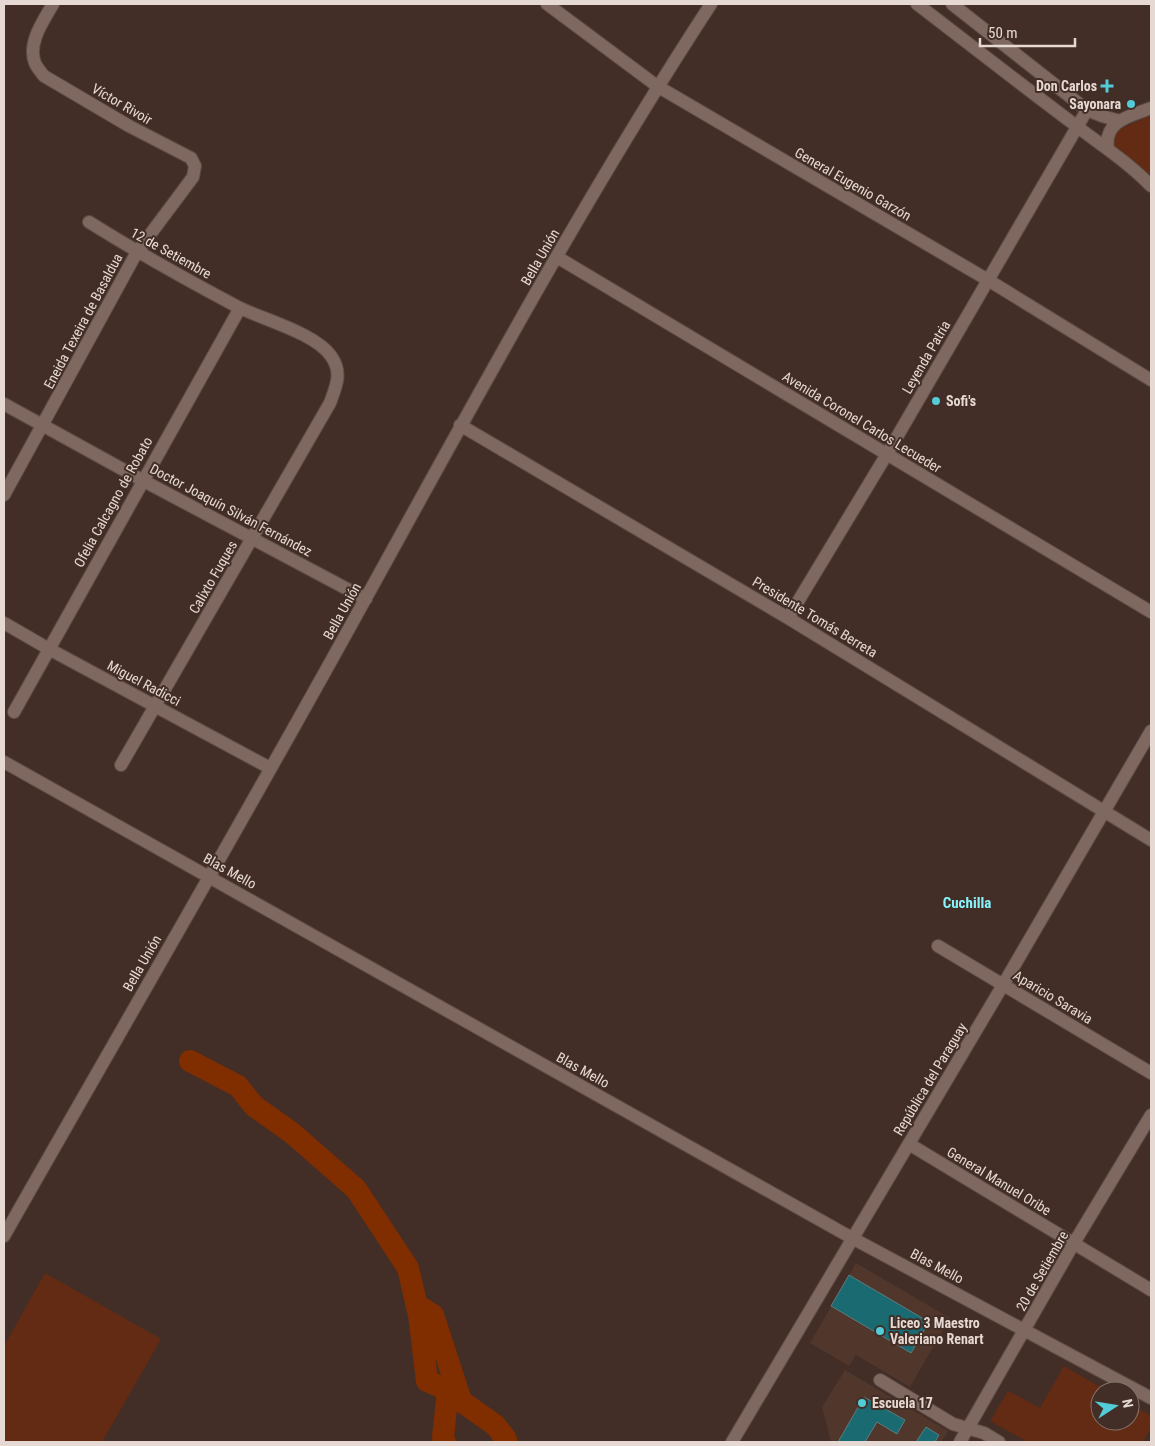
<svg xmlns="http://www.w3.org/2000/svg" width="1155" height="1446" font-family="'Roboto Condensed',sans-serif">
<rect width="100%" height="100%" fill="#422e26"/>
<path fill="#50362b" d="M856,1263L950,1318L910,1387L856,1355L849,1366L810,1343Z
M845,1370L948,1431L941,1442H831L822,1407Z"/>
<path fill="#632b13" d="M1151,115V176L1137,163L1113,146L1114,132Z
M45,1273L161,1339L102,1442H4V1346Z
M1064,1366L1107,1391H1100V1421H1130V1404L1151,1416V1428L1143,1442H1028L990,1421L1008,1391L1040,1408Z"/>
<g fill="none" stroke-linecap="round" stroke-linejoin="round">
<path stroke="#802d00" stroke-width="22" d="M190,1061L238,1086L254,1106L292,1133L356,1189L408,1268L419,1315L427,1381L448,1390L443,1437L445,1442
M417,1305L433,1315L461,1401L495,1425L506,1439V1442"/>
</g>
<path fill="#196a71" stroke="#5f7b7e" d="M849,1275L929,1322L911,1353L831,1306Z
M864,1397L905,1420L897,1434L877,1422L865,1442H838Z
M926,1427L939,1435L935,1442H916Z"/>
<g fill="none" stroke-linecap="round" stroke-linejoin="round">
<defs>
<path id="minor" d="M547,4L657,86L988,280L1151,380
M89,222C137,252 187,280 238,307C264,320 315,333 331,356C343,373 336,386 330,403L121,765
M557,257L1151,612
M4,404L142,480L366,599
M460,425L788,618L1151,840
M4,495L137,252L193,177L195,166L191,158L129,126L44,76C41,72 37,68 35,63C27,43 44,20 53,4
M788,618L887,454L1087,110
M4,623L49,649L270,768
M14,712L240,308
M4,762L852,1238L1151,1398
M938,946L1151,1073
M909,1144L1151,1290
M4,1236C125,1023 249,811 367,596C477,397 586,195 711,4
M880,1380L953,1424L984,1433L999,1442
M732,1442L1003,985L1151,731
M960,1442L1074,1243L1151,1115"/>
<path id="secondary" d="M917,4C968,43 1019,83 1071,122C1098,143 1127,161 1151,186
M952,4L1087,110L1102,116L1120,121
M1108,149C1103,121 1130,116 1151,108"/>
</defs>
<use href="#minor" stroke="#5d4d46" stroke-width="14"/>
<use href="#secondary" stroke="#5d4d46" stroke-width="14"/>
<use href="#minor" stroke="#7f685f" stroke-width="12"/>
<use href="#secondary" stroke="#7f685f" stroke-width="12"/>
</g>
<g fill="#52ccd6" stroke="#422e26" stroke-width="2">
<path d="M1104.5 78.5h5v5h5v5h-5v5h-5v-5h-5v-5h5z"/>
<circle cx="1131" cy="104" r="5"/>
<circle cx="936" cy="401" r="5"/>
<circle cx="880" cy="1331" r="5"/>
<circle cx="862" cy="1403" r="5"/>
</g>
<g text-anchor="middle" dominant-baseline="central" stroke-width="4" stroke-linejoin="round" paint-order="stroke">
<g font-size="14" font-weight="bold" fill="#e6d9d3" stroke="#422e26" text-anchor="start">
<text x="1097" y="86" text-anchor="end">Don Carlos</text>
<text x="1121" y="104" text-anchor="end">Sayonara</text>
<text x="946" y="401">Sofi's</text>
<text x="890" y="1323">Liceo 3 Maestro<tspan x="890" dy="16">Valeriano Renart</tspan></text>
<text x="872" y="1403">Escuela 17</text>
</g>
<g font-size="14" fill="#e6d9d3" stroke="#422e26">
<text transform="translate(122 104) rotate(30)">Víctor Rivoir</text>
<text transform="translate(853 184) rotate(30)">General Eugenio Garzón</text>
<text transform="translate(171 253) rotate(29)">12 de Setiembre</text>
<text transform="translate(540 257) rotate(-60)">Bella Unión</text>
<text transform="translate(83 321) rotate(-62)">Eneida Texeira de Basaldua</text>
<text transform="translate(926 357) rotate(-60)">Leyenda Patria</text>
<text transform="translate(862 422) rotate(31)">Avenida Coronel Carlos Lecueder</text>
<text transform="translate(113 502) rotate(-61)">Ofelia Calcagno de Robato</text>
<text transform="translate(231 510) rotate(28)">Doctor Joaquín Silván Fernández</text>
<text transform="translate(213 577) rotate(-60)">Calixto Fuques</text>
<text transform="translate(342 611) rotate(-61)">Bella Unión</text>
<text transform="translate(815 617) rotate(31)">Presidente Tomás Berreta</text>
<text transform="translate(144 683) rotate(28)">Miguel Radicci</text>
<text transform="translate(230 871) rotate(29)">Blas Mello</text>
<text transform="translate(142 963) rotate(-60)">Bella Unión</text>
<text transform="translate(1053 997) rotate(31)">Aparicio Saravia</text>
<text transform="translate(583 1070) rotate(29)">Blas Mello</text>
<text transform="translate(930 1079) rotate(-59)">República del Paraguay</text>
<text transform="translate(999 1181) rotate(31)">General Manuel Oribe</text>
<text transform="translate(937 1266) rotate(28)">Blas Mello</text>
<text transform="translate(1042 1271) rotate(-60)">20 de Setiembre</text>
</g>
<g font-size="15" font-weight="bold" fill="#87f2fc" stroke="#422e26">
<text x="967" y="903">Cuchilla</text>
</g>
</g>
<rect width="1155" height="1446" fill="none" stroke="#e6d9d3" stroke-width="10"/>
<g transform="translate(1115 1406) rotate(78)"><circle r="24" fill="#422e26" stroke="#84726b"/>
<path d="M0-4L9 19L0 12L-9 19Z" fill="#52ccd6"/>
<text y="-8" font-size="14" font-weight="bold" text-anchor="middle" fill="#e6d9d3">N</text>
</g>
<path d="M980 38v8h95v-8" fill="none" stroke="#e6d9d3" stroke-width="2.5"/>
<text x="988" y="38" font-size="15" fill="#e6d9d3" stroke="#422e26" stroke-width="4" paint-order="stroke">50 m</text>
</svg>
